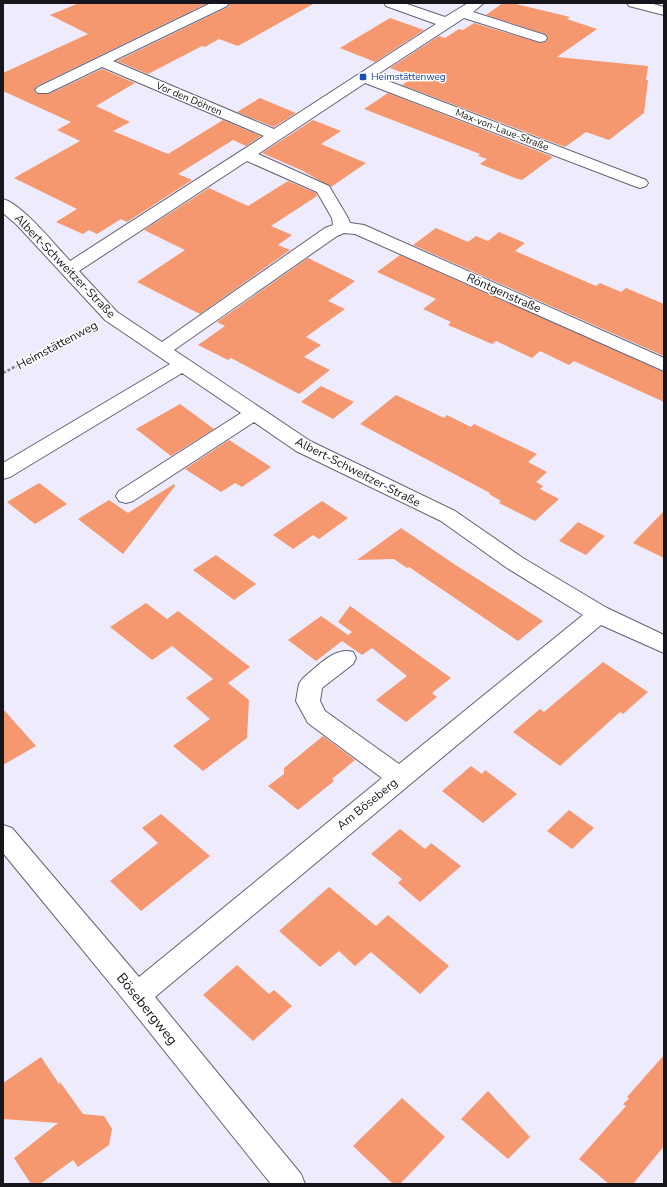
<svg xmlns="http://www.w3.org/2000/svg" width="667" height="1187" font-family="'Nunito Sans',sans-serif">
<rect width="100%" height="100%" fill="#eeebfc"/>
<path fill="#f5986f" d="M79,3H208L37,86L34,90L37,94H49L102,69L135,83L96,106L130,122L113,131L168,154L223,120L261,136L246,146L233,140L178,174L192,180L127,222L121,219L97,234L89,230L83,234L56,222L77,209L14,178L80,141L57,130L71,122L3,91V73L88,34L50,15Z
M230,3H315L238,46L219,39L205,47L202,46L148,74L117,61L228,7Z
M503,3H512L570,17L567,19L597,29L557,57L648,66L646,80H648L644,113L609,140L586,132L565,147L402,85L414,77L390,68L439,36L445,38L459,29L463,30L474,23L540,43L546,42L548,37L545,34L486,15Z
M390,18L424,30L375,62L340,48Z
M388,93L553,157L522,180L515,178L480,164L487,159L478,156L480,154L364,109Z
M260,98L296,113L274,127L237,112Z
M313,120L341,131L321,144L366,163L331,187L303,171L262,153Z
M288,181L316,193L317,196L271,226L292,235L278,245L290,250L200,314L137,282L185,250L144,230L209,188L248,206Z
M436,228L468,242L476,236L488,241L499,232L525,243L515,251L596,286L600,283L621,292L626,288L664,304V356L413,245Z
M400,255L664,372V402L574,361L569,365L540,351L532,358L496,341L492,344L448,325L451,322L423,309L436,299L377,272Z
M308,258L355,281L328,301L345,309L306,337L321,345L304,357L330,370L299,394L231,358L228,360L198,345L225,326L217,322Z
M321,386L354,402L333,419L301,402Z
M396,395L444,418L447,415L471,427L474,424L537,454L528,462L547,472L536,482L543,486L540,489L559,499L535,521L499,503L501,501L489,494L490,493L360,424Z
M180,404L214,429L171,456L136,429Z
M229,440L271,467L242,487L235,483L221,492L185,469Z
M39,483L67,504L35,524L7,502Z
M174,484L175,486L123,554L78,519L109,500L128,513Z
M322,501L348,518L319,539L313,535L293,549L273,535Z
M664,511V558L633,543Z
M578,522L605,536L586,555L559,541Z
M401,528L454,564L543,621L518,641L409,567L407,568L394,559L357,560Z
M216,555L256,584L234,600L193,570Z
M146,603L167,619L178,611L250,667L228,683L249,700L247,738L203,771L173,746L210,719L186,698L213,679L172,646L152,660L110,627Z
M350,606L451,678L432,693L437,697L406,722L376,700L407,676L372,648L362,655L342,641L316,661L288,640L321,616L348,635L352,632L338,622Z
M603,662L648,692L623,714L620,712L560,766L513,732L540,709L544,712Z
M3,709L36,746L3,765Z
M323,736L355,760L332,779L334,781L298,810L268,786L284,774V768Z
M471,766L482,774L485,770L517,794L483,823L442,791Z
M569,810L594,828L572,849L547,831Z
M161,814L210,856L141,911L110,881L158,843L142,828Z
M400,829L425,849L431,843L461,866L420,902L398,883L402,879L371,854Z
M329,887L376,926L388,915L449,966L420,994L371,952L355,966L339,951L320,967L279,931Z
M237,965L269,994L274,990L292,1006L253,1041L203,995Z
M664,1055V1146L633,1184H609L579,1159L626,1106L623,1104L629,1099L627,1097Z
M41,1057L59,1084L60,1082L83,1114L104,1116L112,1129L109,1145L78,1167L73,1160L40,1184H31L14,1158L58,1123L3,1119V1083Z
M488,1091L530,1137L508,1159L461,1119Z
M402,1098L445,1137L400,1184H393L353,1146Z"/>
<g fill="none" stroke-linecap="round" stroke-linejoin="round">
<defs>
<path id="minor" d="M211,3H229L227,6L113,61L274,129L436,24L386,6L384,3H404L445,17L468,3H484L473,12L545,35L547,38L545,41L540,42L464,18L375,76L646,180L648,183L646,186L640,188L634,186L365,83L258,154L329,186L348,218L350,223L364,225L664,358V371L355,234L344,233L337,236L174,350L310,441L455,511L523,558L607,608L664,635V653L601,625L155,997L301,1174L305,1184H271L127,1004L3,853V825L12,828L139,977L382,778L308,723L296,701L299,684L303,678C317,667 335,646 353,652L356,658L353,664L322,688L320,701L325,711L399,764L583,615L507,568L441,521L296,451L254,422L133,501L126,503L119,501L116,496L119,491L241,413L182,373L10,477L3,479V463L170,364L105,320L17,225L3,213V199C22,204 56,246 70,261L264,136L102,67L48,93H38L35,90L38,87ZM247,161L317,192L332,218L333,225L325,228L162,342L117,312L79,271Z"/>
<path id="major" d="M627,3H650L664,7V15L629,6Z"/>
</defs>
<use href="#minor" stroke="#646173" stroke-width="2"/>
<use href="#major" stroke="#646173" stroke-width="2"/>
<path stroke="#82808c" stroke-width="2.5" stroke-dasharray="3 2" stroke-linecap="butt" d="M3,373L91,327"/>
<use href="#minor" fill="#fff" fill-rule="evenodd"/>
<use href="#major" fill="#fff" fill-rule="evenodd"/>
</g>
<rect fill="#1a4fb4" stroke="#fff" stroke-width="1.5" x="359" y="73" width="8" height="8" rx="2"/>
<g text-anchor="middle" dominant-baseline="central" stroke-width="3" stroke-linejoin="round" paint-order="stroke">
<g font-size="10" fill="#164399" stroke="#fff" text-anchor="start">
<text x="371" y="77">Heimstättenweg</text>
</g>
<g font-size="10" fill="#16151c" stroke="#fff">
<text transform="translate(189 99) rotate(23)">Vor den Döhren</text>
<text transform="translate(502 130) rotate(21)">Max-von-Laue-Straße</text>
</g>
<g font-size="12" fill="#16151c" stroke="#fff">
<text transform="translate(65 266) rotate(46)">Albert-Schweitzer-Straße</text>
<text transform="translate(504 293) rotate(24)">Röntgenstraße</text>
<text transform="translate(57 345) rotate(-28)">Heimstättenweg</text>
<text transform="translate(358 472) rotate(27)">Albert-Schweitzer-Straße</text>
<text transform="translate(367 804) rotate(-39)">Am Böseberg</text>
</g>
<g font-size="14" fill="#16151c" stroke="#fff">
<text transform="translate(147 1009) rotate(51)">Bösebergweg</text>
</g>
</g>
<rect width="667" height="1187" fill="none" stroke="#16151c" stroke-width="8"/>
</svg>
